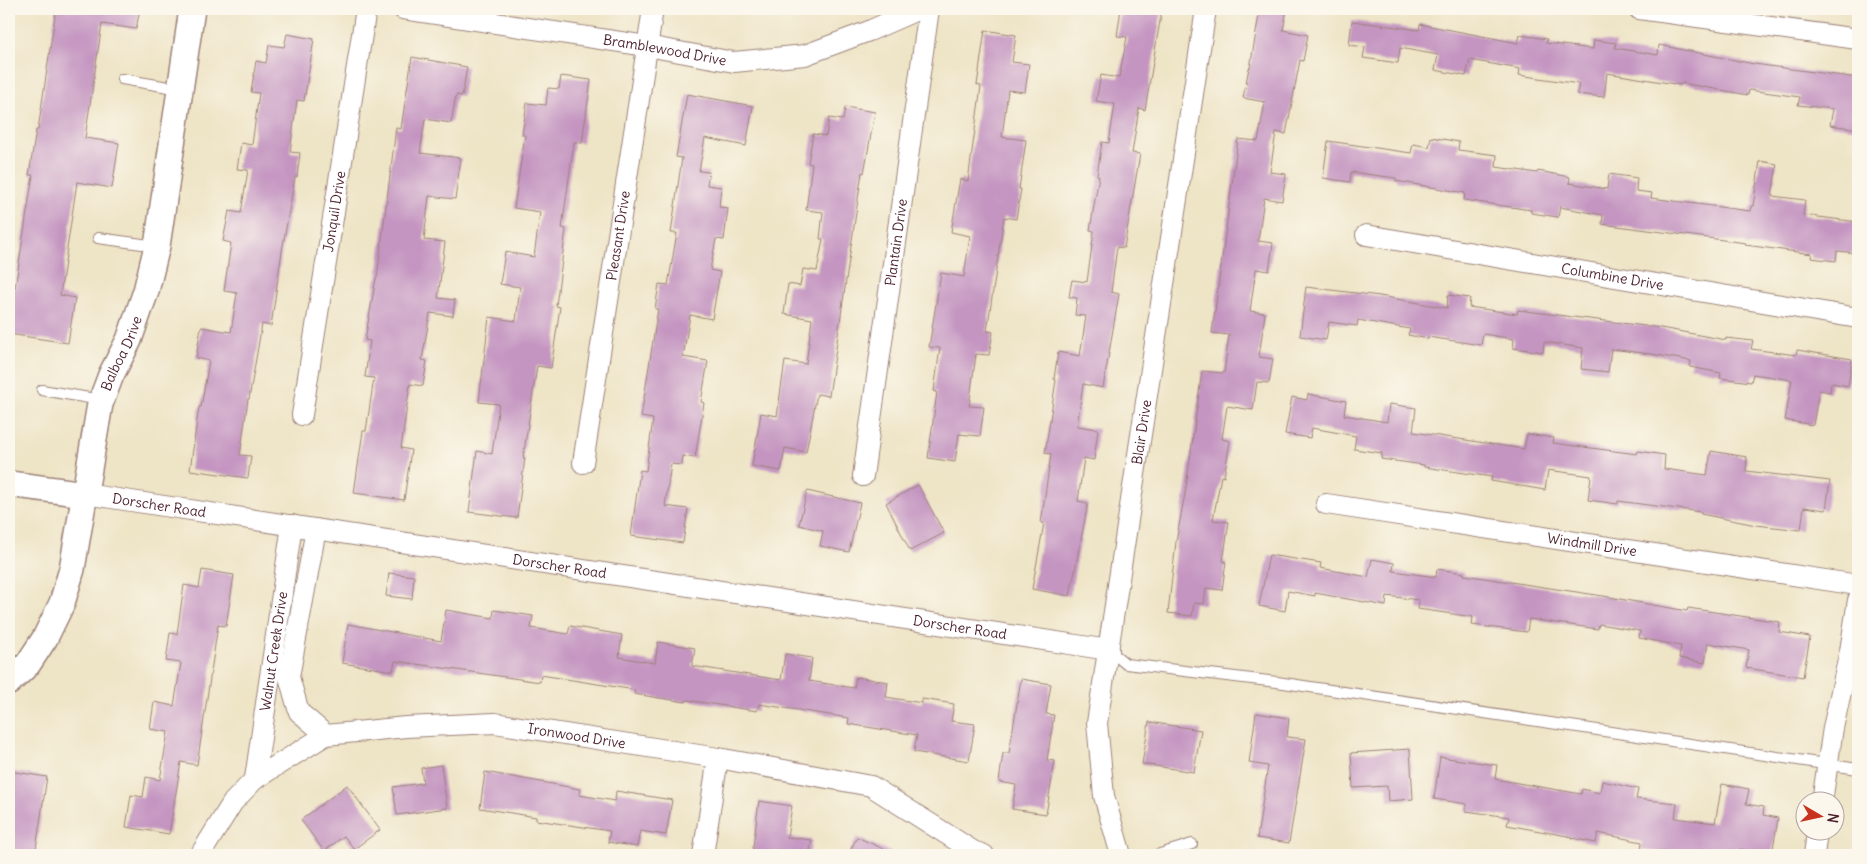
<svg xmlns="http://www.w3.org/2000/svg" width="1867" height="864" font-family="Delius,sans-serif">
<rect width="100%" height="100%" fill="#fbf7ec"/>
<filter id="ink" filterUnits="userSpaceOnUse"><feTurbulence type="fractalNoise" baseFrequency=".02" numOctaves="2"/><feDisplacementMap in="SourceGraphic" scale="10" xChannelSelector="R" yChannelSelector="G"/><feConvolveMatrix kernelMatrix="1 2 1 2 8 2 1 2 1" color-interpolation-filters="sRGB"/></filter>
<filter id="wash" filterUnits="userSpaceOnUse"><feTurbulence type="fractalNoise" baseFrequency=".0096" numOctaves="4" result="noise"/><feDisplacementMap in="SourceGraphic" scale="20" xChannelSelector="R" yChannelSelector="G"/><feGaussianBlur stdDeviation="1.12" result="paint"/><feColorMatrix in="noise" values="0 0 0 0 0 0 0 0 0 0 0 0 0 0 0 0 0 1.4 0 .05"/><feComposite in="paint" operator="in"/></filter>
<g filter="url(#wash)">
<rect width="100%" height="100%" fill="#eee4c6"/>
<g id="blocks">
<path fill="#c495c1" d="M56,9H140L136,29L102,24L85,138L119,143L112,188L77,182L60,295L75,298L68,343L9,334V287L15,288L33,175H29L36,130H38Z
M1121,9L1134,11V9H1162L1145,110L1139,108L1132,153L1140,154L1124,248L1117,247L1111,292L1119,294L1103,388L1083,384L1077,426L1098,429L1094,460L1084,458L1078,501L1088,503L1070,596L1032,589L1044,523H1041L1051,454L1045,453L1056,380L1054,379L1058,352L1080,356L1086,316L1075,315L1077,298L1069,297L1072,280L1087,282L1094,231L1090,230L1099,176L1097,175L1102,142L1109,143L1115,104L1096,101L1101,75L1119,78L1127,37L1117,36Z
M1260,9H1287L1283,30L1308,35L1303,61L1300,60L1286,134L1276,132L1270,172L1286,174L1282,201L1264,198L1258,241L1273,243L1269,271L1256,269L1250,311L1265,313L1259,357L1273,359L1269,383L1257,382L1253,410L1227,406L1222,439L1230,441L1224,477L1221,476L1213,520L1229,522L1223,561L1226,562L1222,590L1206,588L1204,604L1194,603L1192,616L1168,613L1176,542L1186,488L1202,371L1224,373L1229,335L1212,333L1238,139L1258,141L1265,102L1243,98L1249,68H1250Z
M1352,21L1419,30L1420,24L1518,43L1520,35L1547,39L1546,43L1593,49L1594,40L1616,43L1615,48L1658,55L1659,45L1754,64L1858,78V129L1830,125L1833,109L1798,105L1800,97L1749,90L1748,95L1682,83L1681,85L1607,73L1604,97L1577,94L1579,84L1519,75L1520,69L1470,60L1466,76L1435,70L1438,55L1400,48L1398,63L1363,58L1365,47L1349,45Z
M985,30L1016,35L1012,62L1029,64L1025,92L1008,90L1002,137L1026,140L1019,189H1021L1016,219L1004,217L999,250L987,331L993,332L989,355L976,354L969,406L984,407L980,436L959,434L955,462L928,458L937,392L934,391L940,348L929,347L941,273L964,277L970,236L951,232L960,179L968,181L981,86L977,85Z
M287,34L314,39L304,101L297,100L290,152L300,153L297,177H295L282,251L271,326L262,324L249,399H248L240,455L251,456L248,478L190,470L199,407H201L209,361L196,358L201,327L231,332L237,293L224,291L231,243L223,241L229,211L241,213L248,170L237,169L241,143L252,145L259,93L251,92L256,61L266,63L269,45L284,47Z
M412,57L467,67L462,96L456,95L451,123L425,119L420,153L461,158L455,199L429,196L424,240L445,242L438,298L455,300L453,316L430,313L422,360L427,361L423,386L410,384L401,448L411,450L404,500L354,493L363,431H366L374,378L365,377L370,341L365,340L376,278H377L396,128L401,129Z
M561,76L591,80L582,143L574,142L562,228L566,229L556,306L560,307L551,368L537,366L523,458H525L517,518L469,512L477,451L492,454L499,404L479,402L489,317L516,321L520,287L500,284L505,252L534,257L540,212L514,208L525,135H522L527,103L546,105L548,88L559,89Z
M687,94L753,106L746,146L705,138L699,171L709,172L707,185L721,187L719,207L728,208L724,240L716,239L710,270L720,272L712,319L690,315L683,357L708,361L701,402L704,403L695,458L683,456L682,465L671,464L665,506L688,509L683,543L631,536L640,470L646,471L653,419L641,417L658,309H655L659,284L668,285L677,233H671L682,158L676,157Z
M845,107L875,112L864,173L862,172L829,396L817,394L806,452L785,448L781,471L752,466L761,413L777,416L785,361L806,364L812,319L784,314L788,284L800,286L803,269L817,271L823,239H820L823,212L806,210L812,164L808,163L813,134L826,136L829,118L843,120Z
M1431,137L1459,142L1458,150L1497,155L1496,167L1537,173L1538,171L1570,177L1569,183L1607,189L1609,174L1637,178L1636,191L1652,193L1651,198L1750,211L1751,206H1753L1760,161L1777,164L1772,196L1805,200L1803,215L1858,222V253L1837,251L1836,261L1811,258L1812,254L1745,245L1746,243L1602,224L1603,215L1560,207L1558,217L1531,213V210L1464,200L1465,193L1396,181V178L1351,172L1350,182L1323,178L1328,141L1411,153L1413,144L1429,147Z
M1306,287L1380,296L1447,308L1448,295L1470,298L1469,307L1517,314L1518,310L1661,328L1726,340V338L1753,341L1751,349L1796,355L1797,350L1852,359L1848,386L1831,383L1830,392L1819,390L1813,425L1785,420L1792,380L1753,374L1751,382L1720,378L1721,373L1690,367L1691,361L1651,354L1611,349L1608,372L1581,369L1583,348L1544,342L1543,352L1513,348L1514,339L1483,334L1481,345L1428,337V339L1408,335L1410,329L1358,320L1357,326L1329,322L1326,340L1300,336Z
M1308,394L1346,401L1344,415L1387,422L1389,404L1416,408L1413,432L1524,449L1527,434L1554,438L1553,443L1637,454L1638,451L1665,455L1664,469L1707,475L1711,451L1747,457L1746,471L1830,481L1826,510L1804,507L1801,530L1756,525L1701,514V512L1618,501V504L1588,500L1591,476L1548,470L1545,490L1491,481L1492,477L1424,467V465L1381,459L1382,453L1354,449L1356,436L1312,428L1310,438L1285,434L1292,397L1307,400Z
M918,485L944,533L910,551L886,503Z
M807,491L860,503L849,552L820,546L823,531L799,525Z
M1269,555L1321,563L1320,568L1368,577L1372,559L1394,563L1393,571L1436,577L1437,569L1464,573V575L1603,596L1687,611L1688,608L1780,622L1779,632L1810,637L1803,677L1746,668L1749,650L1708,643L1705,663L1679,658L1681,646L1639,638L1640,631L1599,624L1598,629L1529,619L1527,632L1472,625L1473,617L1418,609L1419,600L1387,596L1386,606L1315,593V596L1288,591L1285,611L1259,606Z
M202,570L234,575L226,626L218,625L197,765L181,762L169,834L126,827L131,795L143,797L146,777L160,780L168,732L150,729L154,702L174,706L181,663L166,661L170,633L177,634L184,585L199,588Z
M389,573L414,576L412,599L386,596Z
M446,610L493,618L494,610L533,616L531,628L568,634L570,626L622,635L619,657L655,663L658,642L695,648L692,666L781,680L785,654L812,658L809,681L854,688L856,677L888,682L886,697L922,703V699L954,704L951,721L975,724L969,761L914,752L917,735L848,724L849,718L759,704L757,711L687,700L686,702L634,694L635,690L541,675L540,682L395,661L393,671L342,663L348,624L441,641Z
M1021,679L1051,684L1046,714L1054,715L1047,760L1055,761L1046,814L1012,809L1016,785L999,782L1003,753H1009Z
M1256,713L1289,718L1287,737L1306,739L1289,843L1257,838L1268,766L1249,763Z
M1149,722L1201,730L1194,772L1142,764Z
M1410,749L1413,799L1388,801L1387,786L1353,788L1351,753Z
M1440,757L1497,765L1495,779L1581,794L1582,789L1600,793L1602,781L1638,789L1636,799L1677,803L1675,818L1715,823L1722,784L1749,789L1746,804L1764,807L1763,815L1778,818L1772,855L1740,849L1739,855H1687L1641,850L1642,842L1598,833L1596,843L1572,838L1573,837L1507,825L1509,817L1466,811L1467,804L1434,799Z
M441,765L447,808L397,815L393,787L423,783L421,768Z
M9,771L47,777L35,855H9Z
M485,772L580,789L579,795L615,801L616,791L672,800L666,835L640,831L637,847L608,842L610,831L536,820V817L480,808Z
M347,785L380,830L354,849L344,836L324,851L301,820Z
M759,801L792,806L787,837L812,840L809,855H752Z
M857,837L897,855H848Z"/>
</g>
</g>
<g filter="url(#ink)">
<use href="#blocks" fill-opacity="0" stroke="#9c8278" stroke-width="1"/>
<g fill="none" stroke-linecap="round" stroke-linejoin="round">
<defs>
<path id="service" d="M122,79L180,89
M98,238L157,246
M42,390L101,400
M1109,650L1126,664L1277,682L1858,769
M1157,855L1192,844"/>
<g id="minor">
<path id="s1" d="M403,9L647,46L734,62L805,55L869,31L919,9"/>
<path d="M1639,9L1858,39"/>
<path id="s2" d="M1366,235L1858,318"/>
<path id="s3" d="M302,415L366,9"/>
<path id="s4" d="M583,463L653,9"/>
<path id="s5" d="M863,476L929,9"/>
<path id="s6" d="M85,494L1109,650"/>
<path id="s7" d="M1326,504L1858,585"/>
<path d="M316,529L289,677L299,712L326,735"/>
<path id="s8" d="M255,779L292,525"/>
<path d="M1822,802L1833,728L1850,651L1858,600"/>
<path id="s9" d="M200,855L233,802L255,779L326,735L406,727L495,723L718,758L871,786L973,851L984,855"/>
<path d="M703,855L718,758"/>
<path id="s10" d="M1121,855L1104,796L1097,723L1206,9"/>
<path d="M1814,855L1817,832"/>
</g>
<g id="tertiary">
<path d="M9,484L85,494"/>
<path id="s11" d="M9,682L28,664L45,638L62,603L72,569L100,404L111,375L129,340L146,291L157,246L192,9"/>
</g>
</defs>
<use href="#service" stroke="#9c8278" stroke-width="12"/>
<use href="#minor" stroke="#9c8278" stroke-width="22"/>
<use href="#tertiary" stroke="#9c8278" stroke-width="28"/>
<use href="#service" stroke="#fff" stroke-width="10"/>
<use href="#minor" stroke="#fff" stroke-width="20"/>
<use href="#tertiary" stroke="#fff" stroke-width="25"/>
</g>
</g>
<g text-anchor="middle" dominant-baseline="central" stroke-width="4.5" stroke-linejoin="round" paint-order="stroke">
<g font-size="14" fill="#4a1f2b" stroke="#fbf7ec">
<text stroke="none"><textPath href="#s1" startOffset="265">Bramblewood Drive</textPath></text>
<text stroke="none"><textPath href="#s3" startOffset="206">Jonquil Drive</textPath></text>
<text stroke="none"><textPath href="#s4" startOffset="230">Pleasant Drive</textPath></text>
<text stroke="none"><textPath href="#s5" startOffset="236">Plantain Drive</textPath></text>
<text stroke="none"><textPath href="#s2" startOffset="250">Columbine Drive</textPath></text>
<text stroke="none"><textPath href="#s11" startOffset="354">Balboa Drive</textPath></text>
<text stroke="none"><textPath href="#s10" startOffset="429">Blair Drive</textPath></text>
<text stroke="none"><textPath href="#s6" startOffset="75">Dorscher Road</textPath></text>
<text stroke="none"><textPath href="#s7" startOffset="269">Windmill Drive</textPath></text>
<text stroke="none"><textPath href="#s6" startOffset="480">Dorscher Road</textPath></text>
<text stroke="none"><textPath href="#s6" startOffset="885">Dorscher Road</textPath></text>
<text stroke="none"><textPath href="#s8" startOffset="129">Walnut Creek Drive</textPath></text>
<text stroke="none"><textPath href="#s9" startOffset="430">Ironwood Drive</textPath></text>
</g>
</g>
<rect width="1867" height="864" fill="none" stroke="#fbf7ec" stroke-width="30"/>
<g transform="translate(1820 816) rotate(99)"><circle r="24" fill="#fbf7ec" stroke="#b4a19f"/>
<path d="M0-4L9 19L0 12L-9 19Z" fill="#c8321e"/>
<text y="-8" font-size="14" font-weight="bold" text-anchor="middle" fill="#4a1f2b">N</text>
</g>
</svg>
